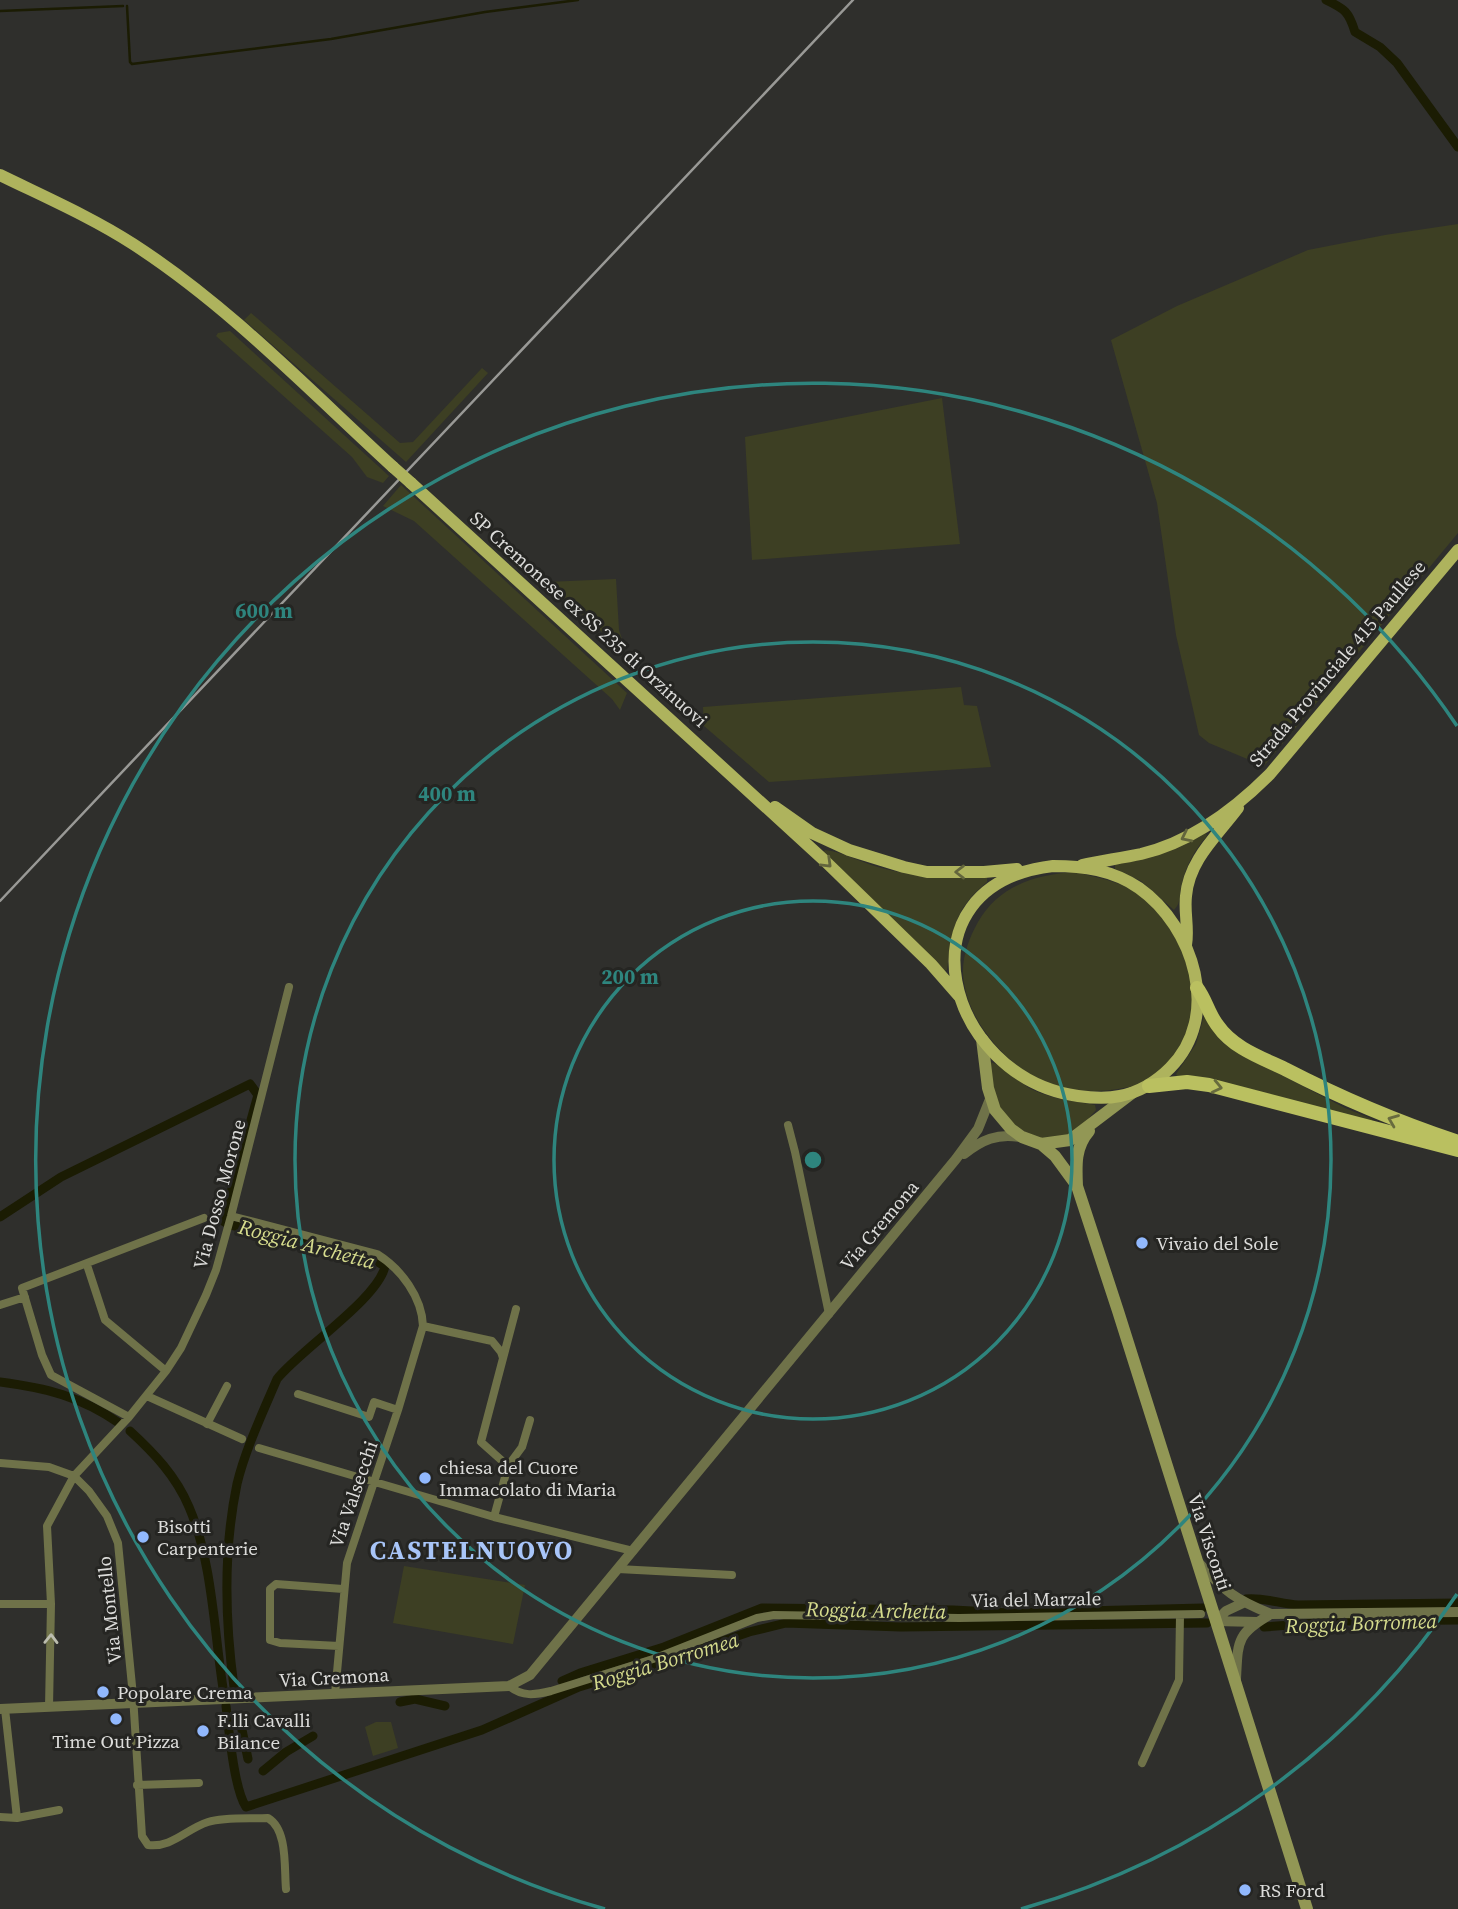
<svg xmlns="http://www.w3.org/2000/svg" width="1458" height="1909" font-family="'Source Serif 4',serif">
<rect width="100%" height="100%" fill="#2f2f2c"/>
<path fill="#3d3f23" d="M1458,224V533L1264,766L1209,743L1199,735L1176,635L1157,503L1111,340L1177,306L1308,250L1385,235Z
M251,313L400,443L413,442L482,368L488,373L406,462L244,320Z
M230,331L389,476L383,483L367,477L352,457L216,336L218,333Z
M942,398L960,544L752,560L745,437Z
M401,485L627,693L620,710L612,699L414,521L383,506Z
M616,579L619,630L624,645L602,632L546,582Z
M961,687L964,705L977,706L991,767L769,782L704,726L703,707Z
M1206,833L1207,836C1195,849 1186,866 1182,883C1179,894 1182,902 1174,910L1141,881L1115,869V864Z
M825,850C843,852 860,862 878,867C914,877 949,879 987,877V882C953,910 953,930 947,970L944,971L823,852Z
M1077,872C1097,878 1120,881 1137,893C1151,904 1174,929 1183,944C1198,968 1197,1023 1183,1047C1179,1054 1170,1060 1164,1066C1159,1070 1154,1077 1149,1081C1141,1086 1128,1087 1118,1089C1094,1093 1063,1091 1040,1080C1005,1063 970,1022 964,983C960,962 968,940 978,922C999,885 1037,874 1077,872Z
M1204,1016L1223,1043L1235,1051L1345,1108L1372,1119V1122L1177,1077L1176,1074L1196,1044Z
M990,1062C1006,1066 1019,1083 1033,1090C1052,1099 1074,1101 1095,1105L1096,1110C1090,1116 1084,1125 1078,1131C1049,1153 1008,1129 996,1100C991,1089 992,1074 990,1062Z
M404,1566L525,1585L513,1644L393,1623Z
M376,1722H391L398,1748L373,1756L365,1727Z"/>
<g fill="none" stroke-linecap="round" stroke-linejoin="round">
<path stroke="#1b1c03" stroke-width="2.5" d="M127,6L130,62L132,64L331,39L485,12L578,0
M0,11L123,6"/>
<path stroke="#1b1c03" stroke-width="9" d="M1326,0C1345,9 1349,12 1355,32L1380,47L1397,63L1458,147
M0,1217L61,1177L250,1084L258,1095L223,1221L230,1225L306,1240L367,1256L385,1266C379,1298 300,1350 277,1379C263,1412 245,1450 237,1484C223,1551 225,1621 234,1687
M0,1382C46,1388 80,1396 119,1423
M130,1431C154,1453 176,1476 189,1507C212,1560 214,1630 223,1688
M1246,1599C1263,1597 1281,1604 1298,1605L1458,1603
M1264,1627L1344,1621L1458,1620
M562,1681L580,1673L664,1647L762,1608L953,1610L1010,1613L1203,1608
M400,1702L415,1699L445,1706
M226,1706C229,1730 234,1789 246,1807L482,1730L579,1687L665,1661L749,1632L786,1623L901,1627L1207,1623
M242,1730L248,1759
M263,1771L286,1752L313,1736"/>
<path stroke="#6f7249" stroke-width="8" d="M788,1125L795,1152L829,1314
M231,1216L377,1254C401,1269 422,1297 423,1326L398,1410L347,1563L335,1694
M87,1265L105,1320L166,1371
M0,1305L25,1297
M423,1326L492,1341L501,1352L503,1358
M298,1394L369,1417L374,1402L398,1410
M147,1396L242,1439
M129,1417L51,1375L42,1355L22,1288L204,1218
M207,1424L227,1386
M259,1448L494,1517L633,1551
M0,1463L49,1467L74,1476L89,1491L107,1516L118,1543L133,1696L142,1836L148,1845C172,1848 186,1829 208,1822C225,1817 249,1819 268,1818C288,1830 284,1868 286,1889
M508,1466L481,1442L516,1309
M494,1517L508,1466L522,1447L530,1420
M618,1569L732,1575
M0,1604H51
M339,1646L280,1643L270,1640V1589L276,1584L343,1589
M509,1686C522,1697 535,1695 551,1691L653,1659L757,1618L774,1615L959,1618L1201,1614
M49,1707L51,1604L47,1526L74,1476L129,1417L166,1371L181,1348L206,1295L216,1270L231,1216L289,987
M5,1709L17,1818
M1142,1763L1179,1680L1180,1615
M137,1785L199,1783
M0,1817L17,1818L59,1810"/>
<path stroke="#6f7249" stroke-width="10" d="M964,1154C982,1140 997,1133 1020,1137
M1199,1563C1224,1591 1236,1600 1271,1614L1458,1612
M1216,1621L1257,1622
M1216,1621L1226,1611L1243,1603
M1236,1679C1238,1641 1236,1634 1271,1614
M0,1709L509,1686L530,1675L956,1159L978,1129L990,1099"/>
<path stroke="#929755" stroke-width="12" d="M982,1039L988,1088L995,1110L1011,1129L1022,1137L1041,1144L1055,1156L1077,1186L1118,1311L1307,1909
M1041,1144L1070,1140L1132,1093
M1077,1186C1076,1165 1075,1147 1089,1131"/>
<path stroke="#aeb35d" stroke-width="12" d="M0,175C45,197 91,217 133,244C229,306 310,391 393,467
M411,483L825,861L931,964L959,996
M775,807L812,833L849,850L904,867L927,872H984L1017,869
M1082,865C1101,861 1122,858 1141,854C1192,842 1234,810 1270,774L1458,550
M1053,866C1083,866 1113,870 1139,888C1194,927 1222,1016 1170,1068C1156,1082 1140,1092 1120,1096C1106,1099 1092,1098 1078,1096C946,1078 894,885 1053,866Z
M1186,945C1189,928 1184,913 1186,896C1189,860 1217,836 1238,808"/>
<path stroke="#bac060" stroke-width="14" d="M1197,988C1206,1000 1209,1015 1218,1026C1233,1048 1262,1058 1285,1069C1343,1099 1395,1121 1458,1142
M1149,1086L1187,1082L1209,1085L1458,1150"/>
<path stroke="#999996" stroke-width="2.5" d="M0,901L853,0"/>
<path stroke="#aeb35d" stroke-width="12" d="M393,467L411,483"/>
</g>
<defs><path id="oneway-chevron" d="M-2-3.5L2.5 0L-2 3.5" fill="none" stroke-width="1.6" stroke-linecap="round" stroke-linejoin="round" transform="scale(1.75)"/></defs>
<g stroke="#63653d">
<use href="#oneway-chevron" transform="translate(1186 837) rotate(154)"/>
<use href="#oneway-chevron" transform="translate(827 863) rotate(44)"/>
<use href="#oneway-chevron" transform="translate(960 872) rotate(-180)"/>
</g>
<g stroke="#686b3e">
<use href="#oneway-chevron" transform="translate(1217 1087) rotate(13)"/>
<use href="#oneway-chevron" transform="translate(1393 1120) rotate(-158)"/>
</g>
<use stroke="#bbbcae" href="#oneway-chevron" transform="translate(51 1639) rotate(-89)"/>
<g fill="none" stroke="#2e857e" stroke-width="3.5">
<circle cx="813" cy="1160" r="259"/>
<circle cx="813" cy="1160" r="518"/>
<path d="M1457 1594A777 777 0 0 1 1021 1909M605 1909A777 777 0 1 1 1457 726"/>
</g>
<g fill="#91b8fd" stroke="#252522" stroke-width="2.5">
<circle cx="1142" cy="1243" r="7"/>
<circle cx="425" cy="1478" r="7"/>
<circle cx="143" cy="1537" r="7"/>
<circle cx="103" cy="1692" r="7"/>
<circle cx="116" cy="1719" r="7"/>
<circle cx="203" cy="1731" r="7"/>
<circle cx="1245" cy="1890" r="7"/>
</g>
<g text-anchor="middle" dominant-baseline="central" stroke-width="6" stroke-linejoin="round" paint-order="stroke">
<g font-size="19" fill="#dcdcda" stroke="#252522">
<text transform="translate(589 619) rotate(42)">SP Cremonese ex SS 235 di Orzinuovi</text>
<text transform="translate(1337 663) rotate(-50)">Strada Provinciale 415 Paullese</text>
<text transform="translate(219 1194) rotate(-75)">Via Dosso Morone</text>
<text transform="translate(879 1225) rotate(-50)">Via Cremona</text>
<text transform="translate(353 1494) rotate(-71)">Via Valsecchi</text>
<text transform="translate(1210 1542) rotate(72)">Via Visconti</text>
<text transform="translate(1036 1599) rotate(-1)">Via del Marzale</text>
<text transform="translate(109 1610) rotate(-96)">Via Montello</text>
<text transform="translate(334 1677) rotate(-3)">Via Cremona</text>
</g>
<g font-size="19" fill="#dcdcda" stroke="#252522" text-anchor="start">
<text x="1156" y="1243">Vivaio del Sole</text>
<text x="439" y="1467">chiesa del Cuore<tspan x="439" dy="22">Immacolato di Maria</tspan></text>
<text x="157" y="1526">Bisotti<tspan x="157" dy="22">Carpenterie</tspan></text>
<text x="117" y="1692">Popolare Crema</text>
<text x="217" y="1720">F.lli Cavalli<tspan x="217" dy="22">Bilance</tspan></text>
<text x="116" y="1741" text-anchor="middle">Time Out Pizza</text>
<text x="1259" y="1890">RS Ford</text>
</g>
<g font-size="21" font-style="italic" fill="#d6dc8d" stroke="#252522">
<text transform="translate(307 1244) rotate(15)">Roggia Archetta</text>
<text transform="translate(876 1610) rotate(1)">Roggia Archetta</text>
<text transform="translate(1361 1623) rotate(-2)">Roggia Borromea</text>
<text transform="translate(665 1661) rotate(-17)">Roggia Borromea</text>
</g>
<g font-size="26" font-weight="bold" letter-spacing="2" fill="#a8c5f8" stroke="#252522">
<text x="472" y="1550">CASTELNUOVO</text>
</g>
</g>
<circle cx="813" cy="1160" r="10" fill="#2e857e" stroke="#252522" stroke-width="3.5"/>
<g font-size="21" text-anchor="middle" font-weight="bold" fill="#2e857e" stroke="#252522" stroke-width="6" stroke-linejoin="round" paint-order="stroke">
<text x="264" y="618">600 m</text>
<text x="447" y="801">400 m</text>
<text x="630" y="984">200 m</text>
</g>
</svg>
